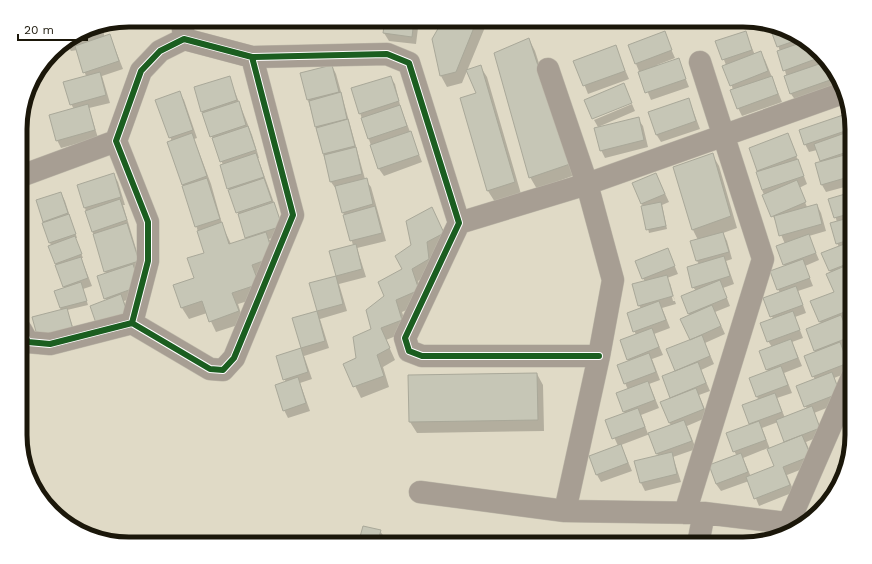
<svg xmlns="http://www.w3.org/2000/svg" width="872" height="564" font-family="'Work Sans',sans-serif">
<rect width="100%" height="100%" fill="#e0dac6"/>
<path fill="#0003" fill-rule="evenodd" d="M386,20H419L416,44L389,41L384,33Z
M443,20H488L462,83L447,87L441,76L433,39Z
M104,25V38L110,36L123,69L102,76L110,103L89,108L98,138L61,148L57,140L74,109L71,104L86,76L77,50L71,51L65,42L88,28Z
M772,29L804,39L823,59L824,63L829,65L837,87L796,101L791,94L780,51Z
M745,32L755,55L760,53L765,60L782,102L742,116L738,108L726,65L717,42Z
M664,33L675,58L657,65L658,66L678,59L689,87L651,100L636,64Z
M529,39L535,51L575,175L537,189L530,177Z
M615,47L629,79L588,94L575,61Z
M332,66L336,74L365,179L371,187L386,241L357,248L366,277L339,284L347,311L320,319L329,348L304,356L312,379L300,383L310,411L288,418L284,410L286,383L277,356L302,348L293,319L318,311L310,284L337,276L331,251L353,245L336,189L331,182L308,100Z
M480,66L487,77L521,194L495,202L488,191L461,99L478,94Z
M229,77L252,135L259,158H258L285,234L269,239L272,244L264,296L238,304L244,323L216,332L207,313L189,319L182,308L175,285L195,278L205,253L169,143L172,142L157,100L179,92L184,100L197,138L194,139L211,184L223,227L231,244L247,239L221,166L223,165L202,111Z
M390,77L395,84L401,109L422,162L384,176L379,169L360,113Z
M689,100L700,129L661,142L656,134Z
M632,104L635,111L598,127L594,120Z
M842,116L851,138L847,139L852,152V185L826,192L822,185L816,164L821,162L817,150L809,152L805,144Z
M638,119L643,126L648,147L605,158L601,150Z
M788,135L807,184L799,188L807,207L817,205L821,213L826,231L809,236L819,260L805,266L813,286L798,291L806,313L795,317L803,338L792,342L802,366L784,373L792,393L777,398L785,418L807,409L798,387L815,380L805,357L816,352L815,350L821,324L812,302L835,293L831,273L823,254L839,247L837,243V222L830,199L852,193V319L844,322L852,341V345L842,349L852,371L834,378L844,401L814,413L823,435L806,442L815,464L787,475L794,492L759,506L749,481L721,491L716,484L737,456L734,451L751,425L750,423L758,400L757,396L768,372L767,369L772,347L768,341L773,319L765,299L780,293L778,289L785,266V244L762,190L758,171ZM778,422L786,443L770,449L762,428ZM768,448L775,467L751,477L743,458Z
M712,154L719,166L737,228L723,233L727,241L732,259L726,261L734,284L723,288L730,306L715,312L725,334L705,343L714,364L701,370L710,391L699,395L708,417L687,426L696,449L673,457L681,482L645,491L641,483L636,462L658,456L650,434L621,445L632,471L601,482L597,475L618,446L607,421L625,414L617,394L628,390L618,366L629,362L628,359L636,335L628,314L641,309L639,305L645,282L643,278L668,250L678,274L667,278L676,304L662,308L670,328L654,334L663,355L652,359L660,380L649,384L659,408L641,415L648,434L671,426L662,403L672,399L676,370L691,341L689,313L696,291L693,287L699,264L697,261L698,240L693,230L674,168ZM668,283H670L675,301H673Z
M656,174L669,202L662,205L667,229L649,233L643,207L634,183Z
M114,175L118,182L125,205H123L142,269L144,294L124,301L132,323L105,298L106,274L78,186Z
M61,193L65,201L77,238H75L83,258H81L92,286L83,289L88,305L67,310L77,338L60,308L65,289L44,224Z
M432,208L449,245L435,270L418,281L424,302L402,312L408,331L386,340L395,360L383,367L389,387L361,398L345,365L357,358L372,330L385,296L403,269L412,246Z
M537,374L543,385L544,431L417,433L410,422Z
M380,531L385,538L383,544H359Z"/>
<path fill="#c6c6b6" stroke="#a9a899" d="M385,20H414L412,37L383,33Z
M443,20H477L456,72L440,76L432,39Z
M98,26V35L70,39L88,28Z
M770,28L803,38L777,47Z
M665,31L672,50L635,64L628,45Z
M746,31L752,50L722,60L715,41Z
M110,34L119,61L83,73L75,46Z
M529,38L570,164L529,178L494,53Z
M806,41L821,57L783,71L777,51Z
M616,45L625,71L583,86L573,61Z
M761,51L768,71L730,86L722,66Z
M679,58L686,79L645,93L638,72Z
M825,62L829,65L833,79L790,94L784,76Z
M332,65L339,92L307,100L300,73Z
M481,65L515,182L487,191L460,98L476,93L466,70Z
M100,72L106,95L70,105L63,82Z
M230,76L237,100L201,112L194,87Z
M391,76L399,101L359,114L351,88Z
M772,76L778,94L737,109L730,90Z
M624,83L632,103L592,119L584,100Z
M180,91L193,130L169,138L155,100Z
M341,92L347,119L315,127L309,101Z
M689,98L696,121L656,135L648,112Z
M239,101L246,125L210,137L202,113Z
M88,104L95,130L56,141L49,115Z
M400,105L407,126L368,139L361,118Z
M843,115L848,130L804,145L799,130Z
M639,117L644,140L600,151L594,128Z
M348,119L355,146L323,154L316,128Z
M248,126L256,150L220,162L212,138Z
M411,131L419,155L378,169L370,145Z
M192,133L207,176L182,185L167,142Z
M788,133L797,156L757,171L749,148Z
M845,133L850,151L820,161L814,144Z
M356,147L362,174L330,182L324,155Z
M256,153L264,177L227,189L220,165Z
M713,153L731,216L692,230L673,167Z
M852,153V176L821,185L815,163Z
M798,159L804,176L762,190L756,172Z
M114,173L121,197L84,208L77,185Z
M656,173L665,194L641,204L632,183Z
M207,178L220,219L195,227L182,186Z
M264,178L272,201L236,213L228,190Z
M367,178L373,204L342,213L335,186Z
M797,180L806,202L771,217L762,195Z
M61,192L68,213L43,222L36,200Z
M852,192V213L834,218L828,199Z
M120,199L127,220L92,232L85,211Z
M274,202L282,226L245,238L238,214Z
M661,202L666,226L646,230L641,206Z
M817,204L822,224L779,236L774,216Z
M375,206L382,233L350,241L343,215Z
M432,207L444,233L427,242L429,259L412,269L419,290L396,300L402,320L381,328L390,348L377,355L384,376L353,387L343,364L356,358L353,337L371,329L366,310L384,296L378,282L402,269L395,256L411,245L406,221Z
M69,214L76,234L49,243L42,223Z
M852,217V239L836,244L830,223Z
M222,222L229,244L266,232L274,257L252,265L259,284L232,293L239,311L209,322L202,301L181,308L173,285L194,278L187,258L204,253L197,231Z
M127,223L139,261L104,272L93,234Z
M723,232L729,252L696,261L690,241Z
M809,234L816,253L783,265L776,246Z
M75,236L82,254L55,264L48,246Z
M852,241V262L829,271L821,253Z
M356,244L362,269L336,276L329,251Z
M668,248L675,266L642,279L635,261Z
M724,256L730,276L692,288L687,267Z
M81,257L88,278L63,287L55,265Z
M803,259L810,278L777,290L770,271Z
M852,263V288L847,290L852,301V309L819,322L810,301L834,292L826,274Z
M133,264L140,286L104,299L97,276Z
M667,275L673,296L638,306L632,284Z
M336,276L343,304L317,311L309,283Z
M720,280L727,298L688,314L681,296Z
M81,282L87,301L60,308L54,291Z
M796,286L803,305L770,317L763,298Z
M121,294L128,315L97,326L90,306Z
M659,301L666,320L633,332L627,313Z
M712,305L721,326L690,340L680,319Z
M67,308L73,330L38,339L32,317Z
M317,311L325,341L301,348L292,318Z
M793,311L800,330L767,342L760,323Z
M841,315L850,337L814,351L806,329Z
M652,328L659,347L627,360L620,340Z
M702,335L710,356L675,371L666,349Z
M791,339L798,358L766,370L759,351Z
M840,342L848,363L812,377L804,356Z
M301,348L308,372L283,380L276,356Z
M649,353L656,372L624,384L617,365Z
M698,362L706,383L670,398L662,376Z
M781,366L788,385L756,397L749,378Z
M832,372L840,393L804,407L796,386Z
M537,373L538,420L409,422L408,375Z
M298,377L306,403L283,411L275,385Z
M648,381L655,400L623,412L616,393Z
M696,388L704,409L669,423L660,402Z
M775,393L782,412L749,424L742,405Z
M812,406L820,428L784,442L776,420Z
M638,408L645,427L612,439L605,420Z
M684,420L692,441L656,454L648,433Z
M759,421L766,440L733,452L726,433Z
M802,435L811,456L783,467L790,485L754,499L746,477L774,466L767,449Z
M621,444L628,463L596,475L589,456Z
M672,452L677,474L640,483L634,461Z
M741,453L748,472L716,484L709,465Z
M844,464L840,475L838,465Z
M363,526L381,530L377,544H358Z"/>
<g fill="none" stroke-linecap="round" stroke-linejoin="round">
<defs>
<path id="minor" d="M182,20L184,39
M252,57L387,54L409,63L459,223L405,338L409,351L422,356H599
M548,69L587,184L843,93
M21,176L116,141
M459,223L587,184L613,280L599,356L565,511
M21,330L28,342L50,344L132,323L210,369L223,370L234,358L293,215L252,57L184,39L160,51L141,71L116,141L148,222V261L132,323
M420,492L565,511L704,513L803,525
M685,513L763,259L700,62
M789,522L852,377
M698,544L704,513"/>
</defs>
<use href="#minor" stroke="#beb9aa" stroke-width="23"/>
<use href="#minor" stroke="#a79e93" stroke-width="22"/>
<defs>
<path id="cycleway" d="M252,57L387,54L409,63L459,223L405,338L409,351L422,356H599
M21,330L28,342L50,344L132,323L210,369L223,370L234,358L293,215L252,57L184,39L160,51L141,71L116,141L148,222V261L132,323"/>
</defs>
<use href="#cycleway" stroke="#fff" stroke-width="8"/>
<use href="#cycleway" stroke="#1b5e20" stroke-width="6"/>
</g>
<path d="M0 0H872V564H0ZM129 27H743A102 102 0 0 1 845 129V435A102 102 0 0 1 743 537H129A102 102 0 0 1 27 435V129A102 102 0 0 1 129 27Z" fill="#fff" fill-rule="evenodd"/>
<path fill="none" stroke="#1b170a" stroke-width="5" d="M129 27H743A102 102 0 0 1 845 129V435A102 102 0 0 1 743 537H129A102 102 0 0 1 27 435V129A102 102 0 0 1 129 27Z"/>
<path d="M18 34v6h69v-6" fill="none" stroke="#1b170a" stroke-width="2"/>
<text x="24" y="34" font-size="12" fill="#1b170a" stroke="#ffffff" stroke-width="3" paint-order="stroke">20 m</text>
</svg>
